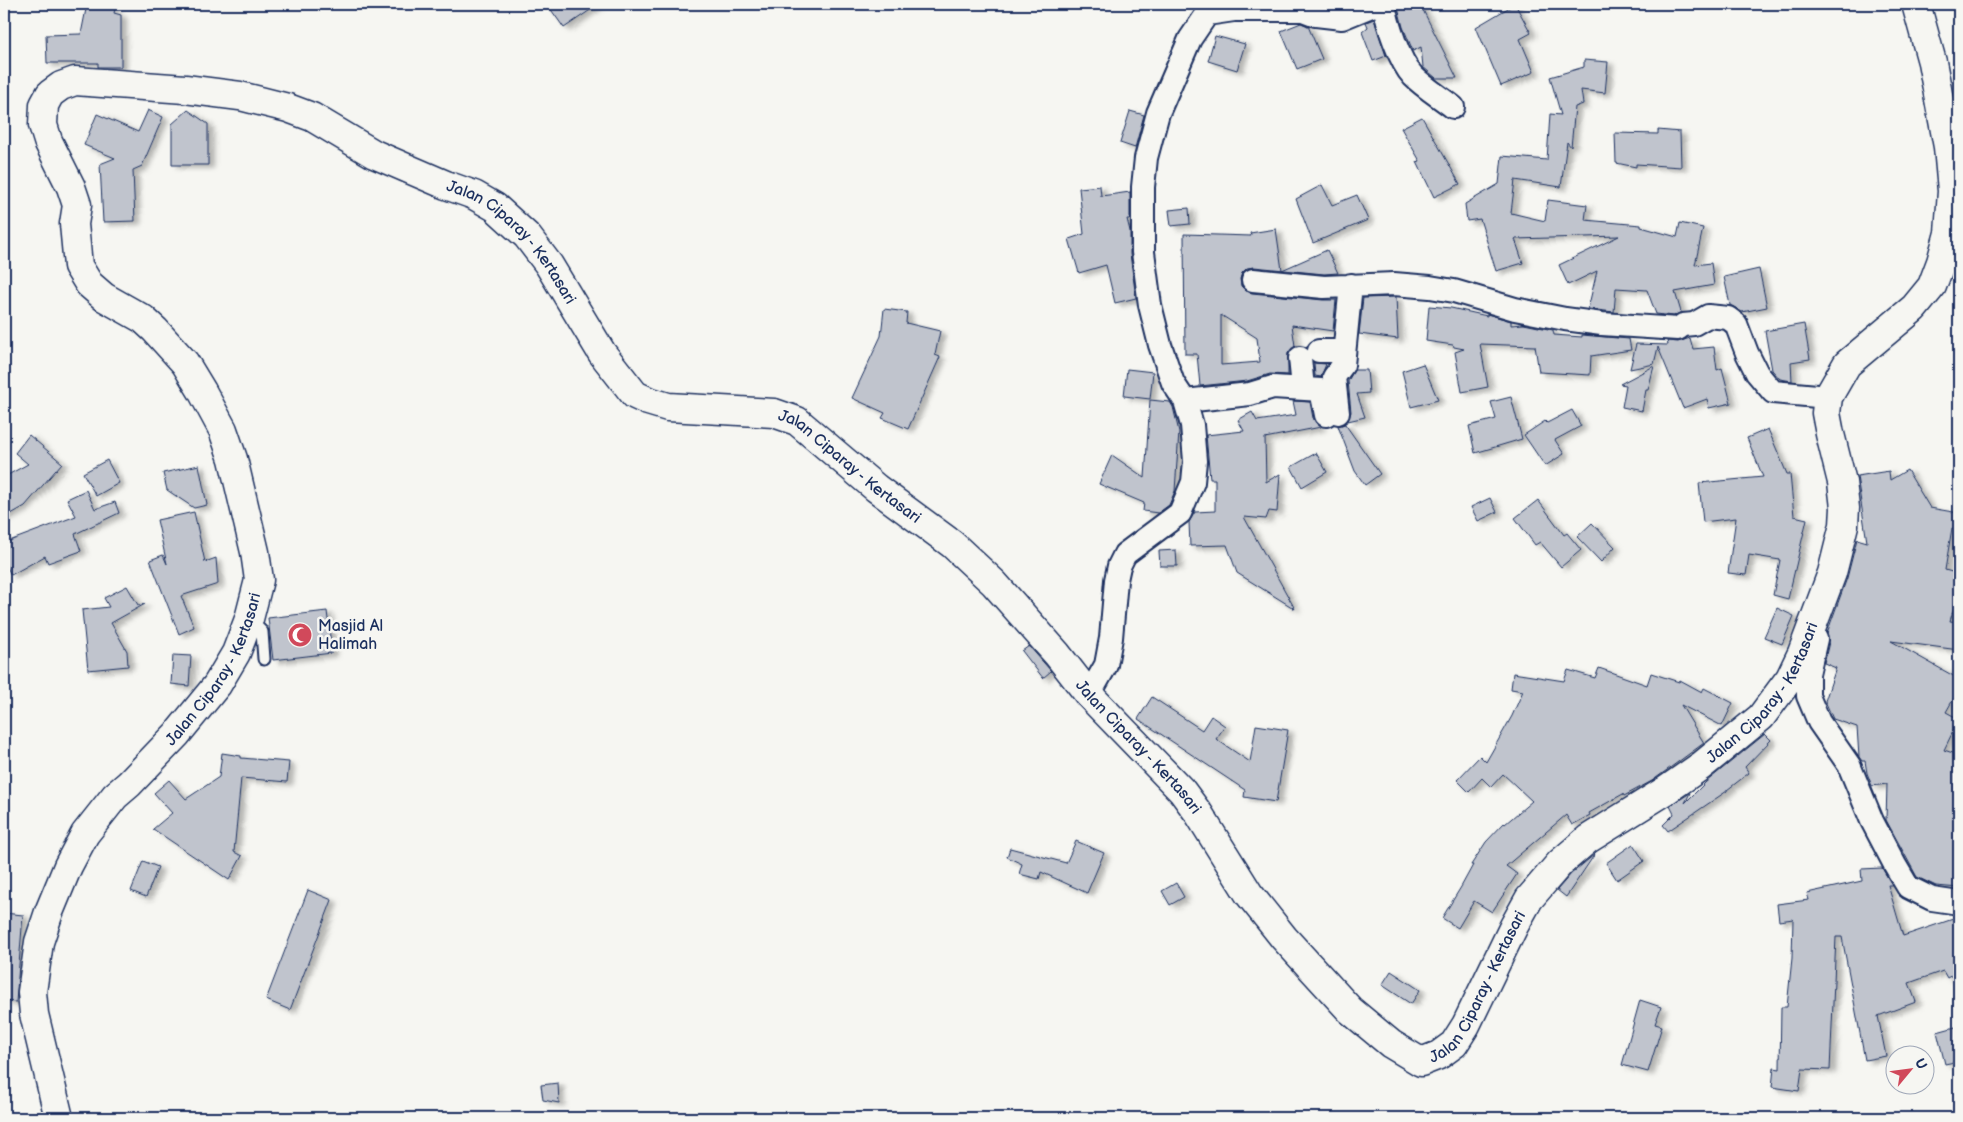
<svg xmlns="http://www.w3.org/2000/svg" width="1963" height="1122" font-family="'Balsamiq Sans',sans-serif">
<defs>
<filter id="shadow"><feDropShadow dx="5.5" dy="3" stdDeviation="2.5" flood-color="#0004"/></filter>
</defs>
<rect width="100%" height="100%" fill="#f6f6f2"/>
<filter id="ink" filterUnits="userSpaceOnUse"><feTurbulence type="fractalNoise" baseFrequency=".02" numOctaves="2"/><feDisplacementMap in="SourceGraphic" scale="10" xChannelSelector="R" yChannelSelector="G"/><feConvolveMatrix kernelMatrix="1 2 1 2 8 2 1 2 1" color-interpolation-filters="sRGB"/></filter>
<g filter="url(#ink)">
<path fill="#c0c4cd" stroke="#1b2f5e" fill-rule="evenodd" filter="url(#shadow)" d="M87,4L115,9L114,13L121,15V67H98V63H47L46,35L81,34Z
M547,4H599L564,28Z
M1397,4H1420L1457,78H1436L1423,67L1421,47L1413,51L1403,27Z
M1515,4L1531,33L1520,39L1534,72L1501,86L1476,27Z
M1374,19L1386,56L1373,61L1362,32L1368,27L1366,22Z
M1301,23L1308,26L1322,59L1297,69L1281,31Z
M1215,36L1245,44L1237,70L1208,61Z
M1584,60L1608,62L1605,93L1581,90L1583,104L1575,107L1571,147L1567,142L1561,187L1515,180L1511,213L1545,221L1548,200L1587,205L1585,220L1641,225V227L1677,237L1680,223L1703,228L1695,265L1711,263L1714,285L1675,292L1681,312L1674,316L1656,314L1647,290L1616,288L1614,312L1588,309L1597,271L1568,285L1559,265L1619,236L1515,239L1523,263L1496,271L1480,219L1467,221L1465,204L1499,184L1502,156L1547,160L1550,114L1561,115L1550,77L1584,67Z
M148,110L163,117L142,166L133,170L135,221L103,222L100,164L115,158L84,145L97,114L138,132Z
M188,110L208,124V165H172V124Z
M1130,111L1144,115L1135,148L1120,143Z
M1422,117L1460,184L1434,197L1417,162L1420,161L1401,128Z
M1658,130L1680,132L1681,167L1636,164V167L1616,163L1615,133L1658,134Z
M1322,185L1332,205L1357,195L1368,220L1313,243L1296,199Z
M1100,186L1101,196L1130,192V219H1127L1130,231V254L1136,298L1115,303L1106,265L1079,273L1069,239L1084,234L1079,188Z
M1189,208L1190,224L1171,226L1169,210Z
M1276,229L1282,270L1327,250L1338,273L1324,274L1254,267L1247,268L1242,273L1240,279L1241,286L1246,291L1252,293L1323,300H1336L1333,331L1292,325L1295,346L1288,353V375L1270,374L1247,381L1200,386L1197,354H1185L1184,234L1251,236L1250,233ZM1221,315L1257,338L1260,362L1221,365Z
M1759,269L1767,307L1742,312L1730,305L1724,277Z
M1396,297L1398,339L1359,334L1363,298Z
M1429,306L1451,308L1487,316V314L1511,321V325L1524,324L1553,330L1554,335L1582,337V335L1629,339L1631,350L1591,356L1590,375L1539,372L1535,346L1480,344L1488,387L1462,392L1455,352L1464,349L1454,347L1453,345L1426,341Z
M884,309L907,312L906,323L940,331L935,355L940,357L908,429L882,418L885,413L852,398L881,336Z
M1804,324L1810,359L1791,362L1792,381L1780,379L1772,370L1765,331Z
M1690,338L1693,349L1714,347L1717,370L1722,368L1731,403L1709,408L1707,399L1683,408L1658,347L1654,364L1630,369L1636,344L1668,345L1667,341L1678,342Z
M1314,363L1326,364L1321,377L1315,376Z
M1423,364L1438,400L1411,407L1402,371Z
M1654,366L1648,390H1646L1642,411L1622,407L1626,385L1620,384Z
M1127,369L1153,372L1150,399L1124,396Z
M1354,370H1367L1369,393L1357,394L1365,417L1348,421L1351,412L1348,381Z
M1511,397L1522,439L1475,453L1469,426L1496,419L1491,402Z
M1150,400L1170,402L1173,407L1179,432L1175,491L1169,505L1158,513L1143,511L1144,503L1099,484L1112,455L1145,478Z
M1293,401L1310,402L1313,418L1316,423L1321,427L1265,438L1266,482L1280,474L1277,512L1269,511L1266,519L1244,517L1295,609L1237,573L1227,545L1190,546L1189,522L1195,512L1215,511V479H1210L1206,435L1244,431L1238,420L1252,412L1257,421L1296,415Z
M1572,410L1581,426L1555,440L1564,454L1545,466L1524,435L1545,421L1547,423Z
M1345,424L1380,474L1365,485L1355,471L1338,426Z
M1768,429L1787,474H1790L1794,516L1807,519L1788,599L1773,595L1780,560L1749,555L1746,575L1728,573L1736,518L1703,522L1699,483L1763,477L1747,438Z
M29,435L62,463L25,506L4,518V477L28,464L15,453Z
M1316,453L1327,472L1302,487L1291,467Z
M107,460L119,483L96,496L83,473Z
M199,465L207,505L194,508L167,490L163,473Z
M1907,470L1930,508L1959,513V530L1952,528L1945,570L1959,574V590L1950,621L1959,622V650L1891,641L1959,679V689L1946,712L1959,719L1944,750L1959,755V888L1936,886L1917,877L1886,820L1887,784L1872,786L1867,773L1865,761H1862L1859,757L1857,727L1833,719L1825,701L1836,668L1824,663L1829,642L1827,633L1847,578L1857,539L1867,542L1857,476L1889,471L1890,480Z
M86,490L95,509L115,502L119,513L75,534L81,551L48,563L45,556L11,575L4,561V543L76,516L67,499Z
M1490,498L1497,512L1478,521L1471,507Z
M1538,500L1564,535L1567,533L1581,550L1561,567L1540,542L1535,545L1515,518Z
M194,512L205,562L216,558L218,584L181,596L194,627L179,634L150,560L163,555L167,564L157,520Z
M1592,523L1615,547L1601,562L1577,537Z
M1176,550L1177,566H1160L1159,551Z
M127,586L138,605L145,604L111,623L127,651L128,666L88,670L82,610L109,607L104,598Z
M1777,608L1794,616L1782,644L1764,637Z
M327,611L332,653L273,660L268,618Z
M1029,646L1051,671L1043,678L1022,651Z
M173,655L191,656L189,686L171,684Z
M1599,668L1647,685L1651,673L1679,682L1680,680L1702,692L1704,688L1733,703L1722,726L1681,705L1704,743L1652,781L1624,796L1623,794L1589,813L1590,815L1572,825L1566,815L1506,866L1517,874L1492,912L1474,901L1458,928L1442,918L1461,887L1473,865H1471L1486,842L1504,823L1505,824L1532,801L1503,774L1491,787L1482,778L1469,792L1457,780L1480,756L1486,762L1512,716L1523,691L1511,689L1513,673L1564,681L1568,670L1595,678Z
M1152,697L1202,730L1211,716L1225,726L1216,739L1250,762L1256,725L1288,730L1276,802L1244,797L1245,790L1138,719Z
M1765,734L1771,740L1745,767L1749,773L1727,790V791L1668,831L1663,825L1674,814L1670,806L1690,793L1685,803L1706,782Z
M222,753L241,756V758L289,762L287,782L241,778L234,852L242,856L229,880L153,829L172,813L154,793L169,780L186,799L219,777Z
M1076,841L1104,853L1087,893L1041,872L1039,879L1019,874L1022,864L1007,857L1010,848L1066,863Z
M1633,844L1644,861L1617,880L1606,863Z
M1595,854L1566,897L1557,890L1571,874Z
M143,861L158,867L146,897L131,891Z
M1882,868L1892,885H1888L1903,936L1959,917V971L1947,978L1943,971L1909,983L1916,1002L1878,1016L1886,1056L1865,1060L1842,937H1836L1830,1070L1802,1069L1799,1091L1772,1087L1774,1068L1780,1069L1781,1007H1787L1792,958L1793,919L1779,921L1777,904L1809,900L1807,893L1862,881L1861,869Z
M1176,883L1184,897L1170,905L1162,891Z
M308,890L332,900L290,1010L266,1000Z
M4,913L23,915L16,1002L4,1001Z
M1391,971L1420,990L1411,1004L1382,985Z
M1640,1000L1661,1007L1655,1024L1662,1026L1648,1072L1622,1065Z
M1959,1026V1061L1945,1064L1937,1032Z
M558,1083L559,1103L543,1100L541,1085Z"/>
<g fill="none" stroke-linecap="round" stroke-linejoin="round">
<defs>
<path id="lane" d="M250,620L262,632L264,659"/>
<path id="street" d="M1384,4C1387,23 1399,61 1413,76C1424,87 1440,97 1453,107
M1253,280L1324,287L1394,284L1430,287L1454,291L1515,309L1565,319L1602,324L1678,329L1683,325L1694,324L1708,316L1728,318L1736,324L1747,353L1757,373L1773,392L1828,397
M1319,351H1343
M1300,358L1303,388
M1185,401L1250,394L1273,387L1321,390L1326,415
M1338,413L1334,377L1343,365L1351,285
M1816,639L1808,674V696L1819,722L1849,765L1872,821L1895,865L1908,887L1932,899L1959,903
M1089,695L1106,665L1111,638L1116,580L1119,566L1125,554L1180,513L1193,482L1195,461L1192,425L1185,401L1173,383L1160,345L1150,305L1143,252V187L1146,158L1158,113L1190,39L1207,14L1234,10H1303L1316,15L1342,18L1376,4"/>
<g id="secondary">
<path id="s1" d="M59,1118L34,1014L32,992L39,942L49,912L68,866L85,834L115,796L129,784L177,734L217,685L236,653L249,619L259,580L255,552L233,459L223,430L202,391L185,363L155,330L143,319L104,297L89,284L78,266L74,224L77,205L71,187L48,141L43,125L44,105L50,94L61,86L75,81L185,89L240,96L288,108L312,117L374,154L446,185L474,195L495,207L527,236L549,265L602,353L635,395L648,401L668,407L774,413L797,421L876,488L952,544L994,583L1057,654L1089,695L1182,791L1199,814L1249,894L1284,938L1350,1010L1391,1044L1421,1062L1439,1055L1454,1044L1466,1025L1514,926L1529,899L1560,863L1588,839L1665,791L1701,766L1761,717L1790,678L1802,653L1832,573L1844,525L1845,508L1842,482L1830,434L1826,413L1828,397L1847,364L1914,308L1932,286L1941,262L1949,233L1952,191L1948,147L1932,62L1916,4"/>
</g>
</defs>
<use href="#lane" stroke="#1b2f5e" stroke-width="15"/>
<use href="#street" stroke="#1b2f5e" stroke-width="26"/>
<use href="#secondary" stroke="#1b2f5e" stroke-width="31"/>
<use href="#lane" stroke="#f6f6f2" stroke-width="11"/>
<use href="#street" stroke="#f6f6f2" stroke-width="22"/>
<use href="#secondary" stroke="#f6f6f2" stroke-width="28"/>
</g>
</g>
<defs>
<symbol id="mosque-disc" viewBox="-11 -11 22 22"><circle r="9.5" fill="#d1495b" stroke="#f6f6f2"/><path d="M3.5-4.9A6 6 0 1 0 3.5 4.9A5 5 0 1 1 3.5-4.9Z" fill="#fff"/></symbol>
</defs>
<g fill-rule="evenodd">
<use href="#mosque-disc" x="286" y="621" width="28" height="28"/>
</g>
<g text-anchor="middle" dominant-baseline="central" stroke-width="5" stroke-linejoin="round" paint-order="stroke">
<g font-size="16" fill="#1b2f5e" stroke="#f6f6f2">
<text stroke="none"><textPath href="#s1" startOffset="1679">Jalan Ciparay - Kertasari</textPath></text>
<text stroke="none"><textPath href="#s1" startOffset="2114">Jalan Ciparay - Kertasari</textPath></text>
<text stroke="none"><textPath href="#s1" startOffset="509">Jalan Ciparay - Kertasari</textPath></text>
<text stroke="none"><textPath href="#s1" startOffset="3464">Jalan Ciparay - Kertasari</textPath></text>
<text stroke="none"><textPath href="#s1" startOffset="2519">Jalan Ciparay - Kertasari</textPath></text>
<text stroke="none"><textPath href="#s1" startOffset="3044">Jalan Ciparay - Kertasari</textPath></text>
</g>
<g font-size="16" fill="#1b2f5e" stroke="#f6f6f2" text-anchor="start">
<text x="318" y="626">Masjid Al<tspan x="318" dy="18">Halimah</tspan></text>
</g>
</g>
<rect width="1963" height="1122" fill="none" stroke="#f6f6f2" stroke-width="20"/>
<rect x="10" y="10" width="1943" height="1102" fill="none" stroke="#1b2f5e" stroke-width="2" filter="url(#ink)"/>
<g transform="translate(1910 1070) rotate(61)"><circle r="24" fill="#f6f6f2" stroke="#9ea6b7"/>
<path d="M0-4L9 19L0 12L-9 19Z" fill="#d1495b"/>
<text y="-8" font-size="14" font-weight="bold" text-anchor="middle" fill="#1b2f5e">U</text>
</g>
</svg>
